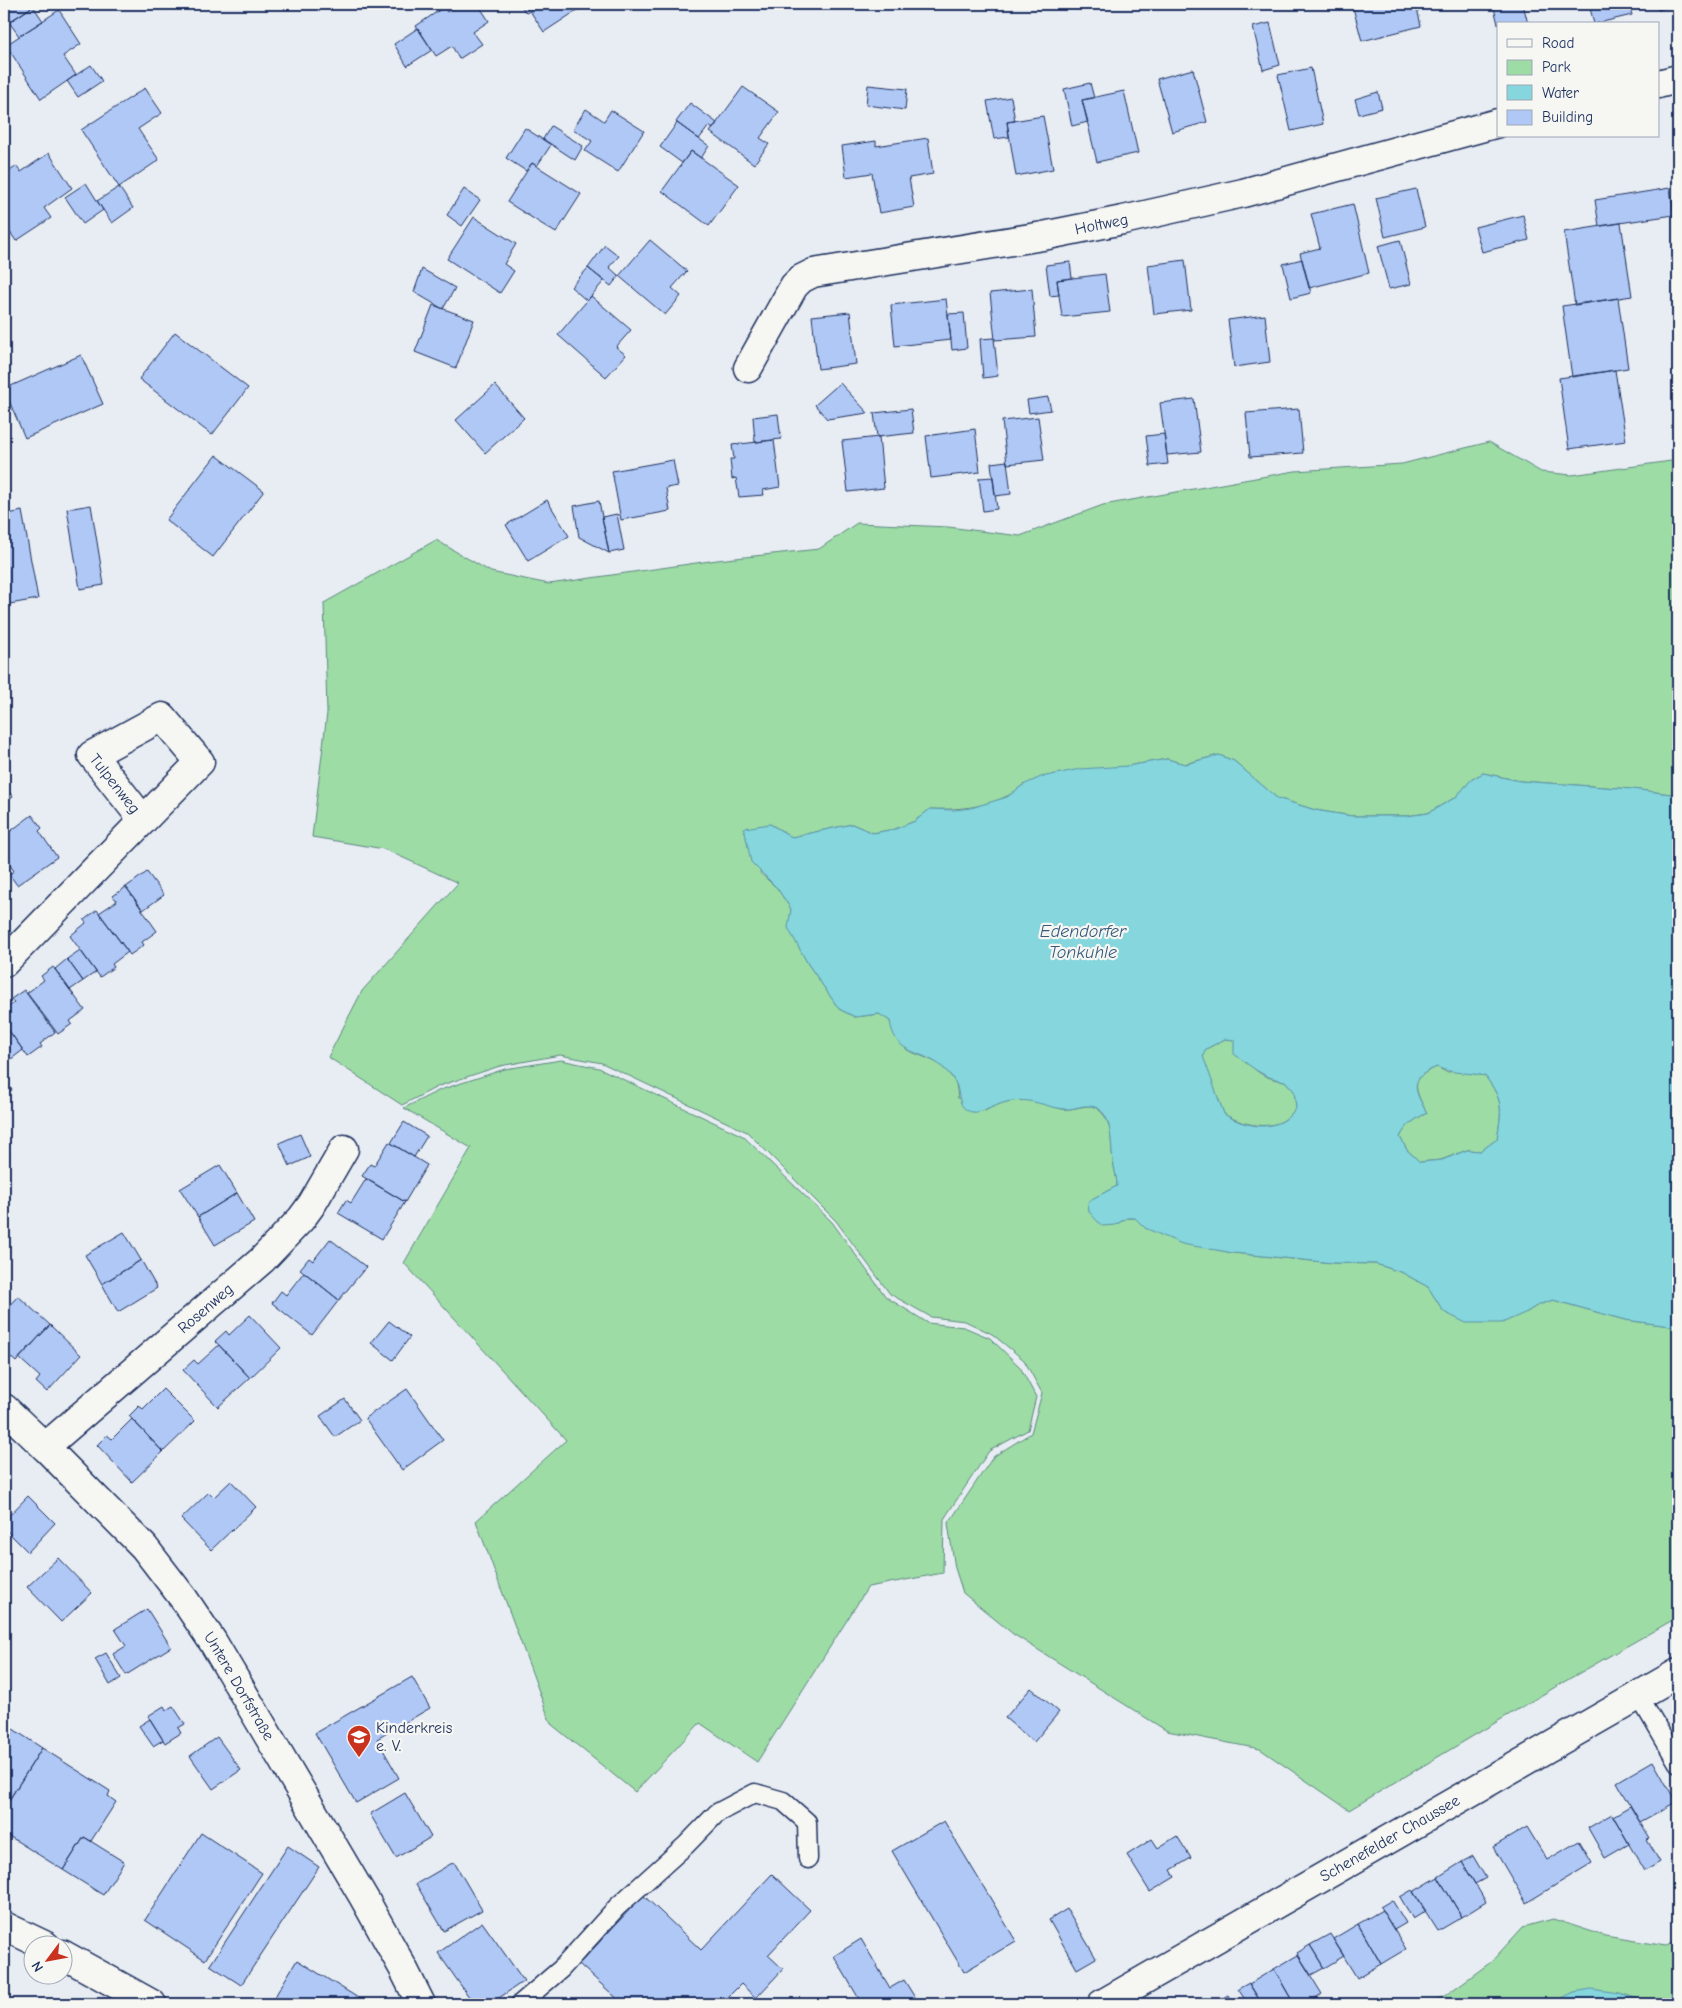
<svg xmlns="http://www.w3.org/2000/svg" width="1682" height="2008" font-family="'Comic Neue',sans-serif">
<rect width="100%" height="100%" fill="#e8edf3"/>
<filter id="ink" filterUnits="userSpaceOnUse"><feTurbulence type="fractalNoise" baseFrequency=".02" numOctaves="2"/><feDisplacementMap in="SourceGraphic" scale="10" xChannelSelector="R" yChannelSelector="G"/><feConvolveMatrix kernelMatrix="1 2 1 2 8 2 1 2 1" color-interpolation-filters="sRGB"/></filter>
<g filter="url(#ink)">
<path fill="#9ddca4" stroke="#5c8681" d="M1489,442L1541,472L1572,475L1678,460V795L1632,789L1520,781L1483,773L1471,780L1456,797L1428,813L1406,816H1352L1315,810L1277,798L1234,761L1219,755L1184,764L1167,759L1023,785C1018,788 1013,794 1007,796C985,808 954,810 930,809L915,821L895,829L873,833L852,824L792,837L770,824L760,873L777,888L791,909L789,928L808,964L839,1009L855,1017L880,1014L890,1021L907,1050L936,1062L947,1071L956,1083L958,1098L985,1111C1000,1102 1016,1098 1033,1100C1043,1102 1052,1107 1062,1109C1074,1111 1090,1101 1099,1110C1114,1123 1110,1142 1113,1160C1114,1169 1117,1177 1117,1186L1092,1199L1115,1225L1127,1218H1135L1145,1228L1208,1248L1233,1253L1333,1263L1376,1264L1403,1273L1428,1287L1444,1312H1527L1538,1305L1553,1300L1625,1320L1678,1327V1617L1562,1683L1349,1810L1260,1749L1167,1731L1013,1634L963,1593L955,1568L948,1524L993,1457L1031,1433L1042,1393L1024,1360L992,1334L965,1321L931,1317L890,1294L836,1221L747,1132L602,1063L560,1055L500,1066L439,1086L402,1105L328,1057L362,991L458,883L384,849L312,837L327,713L324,603L436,540L491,572L549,584L717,560L819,549L857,523L948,527L1020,536L1103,505L1295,471L1402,464Z
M1225,1039L1234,1040C1248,1064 1256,1078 1285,1081L1294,1091L1296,1107C1282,1134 1246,1127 1224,1114L1202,1056L1206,1049Z
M561,1060L599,1068L743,1136L832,1222L886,1297L928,1323L964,1327L990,1338L1020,1367L1036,1397L1028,1430L989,1451L944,1519L943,1573L868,1587L757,1762L700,1723L635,1792L551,1724L476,1521L566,1440L404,1263L471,1148L404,1108L440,1090L505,1069Z
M1437,1067L1446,1072L1461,1071L1485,1076C1504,1101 1502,1109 1497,1139L1481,1151L1467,1150L1441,1160L1420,1162L1407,1150L1400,1137C1406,1125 1415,1119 1427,1113C1414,1089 1409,1078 1437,1067Z
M1553,1919L1605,1936L1666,1946L1678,1941V2000L1638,1999L1619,1993L1556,2000L1550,2004H1421L1443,1997L1491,1962L1523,1927Z"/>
<path fill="#85d6dd" stroke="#5b93aa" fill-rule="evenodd" d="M1219,755L1234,761L1277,798L1315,810L1352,816H1406L1428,813L1456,797L1471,780L1483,773L1520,781L1632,789L1678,795V1327L1625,1320L1553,1300L1538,1305L1527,1312L1502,1323H1466L1444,1312L1428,1287L1403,1273L1376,1264L1333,1263L1233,1253L1182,1244L1145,1228L1135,1218H1127L1115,1225L1102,1226L1089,1212L1088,1204L1092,1199L1117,1186C1117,1177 1114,1169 1113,1160C1110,1144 1114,1108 1090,1106C1081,1105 1073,1110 1064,1109C1045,1107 1033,1098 1012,1101C999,1102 983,1114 972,1112C956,1109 961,1092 955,1082C951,1074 944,1068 937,1063C914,1049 895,1053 890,1021L879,1014L855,1017L839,1009L808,964L788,928L791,909L777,888L751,862L744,828L770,824L792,837L852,824L873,833L895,829L915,821L930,809L954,810L971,808L1007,797L1023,785L1041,777L1080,769L1127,766L1167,759L1185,764ZM1225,1039L1234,1040V1054C1252,1067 1263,1078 1285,1081L1294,1091L1296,1107C1282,1134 1245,1128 1224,1114L1203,1056L1206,1049ZM1437,1067C1450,1074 1469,1072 1485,1076C1504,1101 1502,1109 1497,1139L1481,1151L1467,1150L1442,1160L1420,1162L1407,1150L1400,1137C1406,1125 1415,1119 1427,1113C1414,1090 1408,1078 1437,1067Z
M1591,1989L1619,1993L1638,1999L1678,2000V2004H1550L1574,1992Z"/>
<path fill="#b0c8f6" stroke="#1b2f5e" d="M4,4H35V5L4,26Z
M460,4H478L489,21L473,32L482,44L459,59L452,46L436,56L416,26L444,7L447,12Z
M520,4H576L579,9L544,32L530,11L526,13Z
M1352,4H1416L1421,26L1362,41Z
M1493,4H1523L1528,24H1498Z
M1589,4H1629L1632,15L1594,24Z
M1656,4H1678V5L1658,10Z
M33,6L43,21L19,36L9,22Z
M59,10L81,44L63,56L76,75L41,99L6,45Z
M1270,23L1280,65L1263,70L1253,27Z
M418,28L432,50L407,66L394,44Z
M91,65L102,81L78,97L67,81Z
M1311,68L1323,124L1291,131L1278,75Z
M1193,69L1207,122L1172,132L1157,79Z
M1090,83L1094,98L1082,100L1088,122L1072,126L1064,89Z
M868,85L907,89L905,110L866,105Z
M743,87L779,112L760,138L769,144L754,164L710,132Z
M145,88L162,113L138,129L159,160L119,187L81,130Z
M1124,91L1138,153L1097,162L1082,100Z
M1378,92L1382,108L1359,114L1355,99Z
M1011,97L1015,121L1007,122L1009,137L994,139L987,101Z
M690,103L717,123L713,129L709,126L699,139L676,122Z
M586,109L604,121L611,110L644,131L618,172L585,151L592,141L573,129Z
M1043,116L1053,169L1016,176L1007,122Z
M677,123L709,146L701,158L691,151L682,163L660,147Z
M551,126L583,146L575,160L543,139Z
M525,128L551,145L537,166L532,163L526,171L506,158Z
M928,138L933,174L909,178L914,207L879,213L872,173L846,177L842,146L876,141V146Z
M691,151L739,185L709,226L662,191Z
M49,153L72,188L44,208L51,218L16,241L4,223V175L17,166L21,172Z
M532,163L581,194L556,233L507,202Z
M86,183L103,210L83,224L65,197Z
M119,187L133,208L112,223L97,201Z
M1670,188L1674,215L1599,226L1595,200Z
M464,189L480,200L462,226L447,215Z
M1416,189L1425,227L1385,237L1376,198Z
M1353,204L1369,273L1309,288L1300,253L1320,248L1311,214Z
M1523,215L1529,240L1482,252L1475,227Z
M474,217L516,244L504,264L514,271L500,293L447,259Z
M1621,223L1632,296L1575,305L1564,232Z
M650,240L687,271L672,288L681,296L665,315L619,276Z
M1400,240L1411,284L1389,289L1378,246Z
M605,245L619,256L609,267L619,276L611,286L588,268Z
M1302,259L1311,293L1291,298L1283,264Z
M1185,260L1191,310L1154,314L1148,265Z
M1070,262L1072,278L1057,280L1059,295L1050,296L1046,265Z
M588,268L604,281L587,301L571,287Z
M422,269L455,288L443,309L414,292Z
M1105,274L1110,312L1062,317L1057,280Z
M1032,289L1036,337L995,340L990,293Z
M591,296L631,330L616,347L626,355L606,377L558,335Z
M1618,298L1628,368L1572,377L1562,306Z
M946,299L951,340L895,346L891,305Z
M433,305L474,320L456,368L415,352Z
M850,312L856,364L818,369L812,316Z
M964,313L967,348L952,350L948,314Z
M1265,315L1270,362L1234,367L1228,320Z
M175,332L248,388L212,435L139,379Z
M994,338L998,376L983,378L980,339Z
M81,355L103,404L25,438L4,389Z
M1615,370L1626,441L1569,449L1559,378Z
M840,383L868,413L827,419L815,405Z
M495,385L524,418L485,453L456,420Z
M1048,397L1051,410L1029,413L1027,400Z
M1194,399L1201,452L1167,455L1160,403Z
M911,409L914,433L877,437L874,413Z
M1299,409L1303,453L1250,457L1246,413Z
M778,414L781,439L755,442L753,417Z
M1038,417L1044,460L1007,464L1002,421Z
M975,429L980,472L931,478L926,436Z
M1164,434L1168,464L1150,466L1146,436Z
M879,437L884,488L848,492L842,441Z
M774,440L780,487L763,490L764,495L739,497L736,478L732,479L730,459H734L732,445Z
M216,455L264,491L213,557L166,520Z
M673,460L678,486L666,488L670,511L621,520L612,471Z
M1007,461L1011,494L995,496L991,463Z
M993,477L997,509L983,511L979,478Z
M547,500L569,536L528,561L506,525Z
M599,501L602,517L609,553L579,537L574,506Z
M91,505L104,585L80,589L67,509Z
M22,511L38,599L4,605V515Z
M617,514L624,550L609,553L602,517Z
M4,785L13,797L4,804Z
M32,815L42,828L39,831L57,857L17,885L9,874L14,871L4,857V836Z
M147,872L164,895L143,910L126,887Z
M126,887L157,931L142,942L144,945L130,955L99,913L117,901L113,896Z
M97,910L128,952L112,964L114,967L100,977L70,936L86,923L84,920Z
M80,950L96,972L83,981L67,959Z
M67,959L83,981L70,990L55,969Z
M53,967L85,1010L70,1021L72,1024L58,1034L27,993L44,980L41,976Z
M24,990L55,1032L40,1044L42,1047L28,1057L4,1024V1010L14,1003L11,999Z
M7,1028L23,1050L10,1060L4,1052V1030Z
M4,1079L12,1090L4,1095Z
M404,1122L427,1136L414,1157L391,1143Z
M300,1134L310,1157L290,1166L279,1143Z
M389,1142L427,1165L405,1202L362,1176L370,1164L374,1166Z
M220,1165L237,1193L198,1217L180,1189Z
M366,1179L405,1202L382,1239L338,1213L346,1200L351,1203Z
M237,1193L254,1222L215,1245L198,1217Z
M124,1232L141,1260L102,1284L85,1255Z
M330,1239L366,1267L339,1300L300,1269L309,1258L313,1261Z
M141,1260L157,1288L118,1312L102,1284Z
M304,1272L339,1300L312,1335L272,1303L281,1291L286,1295Z
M18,1296L50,1325L16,1362L5,1352L8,1349L4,1344V1311Z
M250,1315L281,1348L250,1378L215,1341L226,1331L229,1335Z
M389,1321L410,1337L393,1360L371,1343Z
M50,1325L81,1355L47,1392L36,1382L40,1377L19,1358Z
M219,1345L250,1378L218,1407L183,1370L194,1360L198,1364Z
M163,1389L195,1421L163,1452L129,1416L139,1406L143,1409Z
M407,1389L443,1440L402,1470L365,1418Z
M345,1399L360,1420L335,1437L320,1416Z
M132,1419L163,1452L132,1482L97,1445L107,1435L112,1439Z
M231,1481L256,1507L211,1550L181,1519L209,1492L214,1497Z
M28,1496L55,1523L28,1552L4,1528V1521Z
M58,1558L92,1593L61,1622L27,1587Z
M147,1609L171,1647L126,1675L113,1654L126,1646L115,1629Z
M106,1653L121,1678L110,1685L95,1659Z
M412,1677L430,1708L377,1739L399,1778L356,1803L315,1733Z
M1031,1688L1059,1712L1034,1742L1005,1718Z
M164,1706L166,1710L173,1706L185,1724L178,1728L181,1733L165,1743L148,1716Z
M150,1719L163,1740L153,1746L139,1726Z
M4,1723L42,1748L4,1808Z
M217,1737L241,1770L213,1789L190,1756Z
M42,1748L110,1791L108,1796L116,1802L91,1841L84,1837L63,1870L4,1833V1808Z
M1653,1761L1676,1802L1640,1822L1617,1782Z
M405,1793L431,1837L396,1858L370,1814Z
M1630,1806L1650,1839L1647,1840L1660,1862L1645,1871L1613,1816Z
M1612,1814L1629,1844L1605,1858L1588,1828Z
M944,1821L1016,1941L964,1972L892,1851Z
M1527,1827L1547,1860L1579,1841L1592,1863L1526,1903L1493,1847Z
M201,1833L262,1873L205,1960L145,1920Z
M1177,1836L1191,1858L1171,1870L1175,1877L1150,1892L1127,1855L1152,1839L1158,1848Z
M84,1837L124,1862L103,1895L63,1870Z
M288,1846L319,1867L241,1985L210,1965Z
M1473,1856L1486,1878L1475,1884L1462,1862Z
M454,1862L482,1910L444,1931L416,1884Z
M1462,1862L1486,1902L1462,1917L1438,1877Z
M772,1874L810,1910L768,1955L783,1969L756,1998L741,1984L721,2004H623L579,1964L643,1895L701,1950Z
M1438,1877L1462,1917L1438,1931L1413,1892Z
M1412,1890L1426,1911L1413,1919L1400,1897Z
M1392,1900L1406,1923L1394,1930L1380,1907Z
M1067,1909L1096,1958L1077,1969L1049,1920Z
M1382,1910L1406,1949L1381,1964L1358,1924Z
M482,1922L524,1981L490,2004H474L438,1953Z
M1358,1924L1381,1964L1357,1978L1333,1939Z
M1330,1934L1344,1956L1324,1968L1310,1945Z
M861,1939L890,1988L904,1980L919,2004H862L834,1956Z
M1310,1945L1324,1968L1311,1975L1297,1953Z
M1298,1955L1322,1994L1305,2004H1294L1274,1969Z
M297,1960L368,2004L271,2003Z
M1274,1969L1294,2004H1261L1260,2001L1249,1984Z
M1249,1983L1260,2001L1255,2004H1248L1238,1989Z
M1229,1995L1234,2004H1219L1217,2002Z"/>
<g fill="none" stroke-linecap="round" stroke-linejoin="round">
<defs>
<path id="lane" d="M1639,1696L1678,1763
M520,2004L561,1969L617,1907L686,1845L717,1813L755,1793L783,1801L807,1822L808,1859"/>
<g id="street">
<path d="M1658,84L1678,79"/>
<path id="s1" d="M748,368L794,286L801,279L813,273L1043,236L1123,220L1243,193L1498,123"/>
<path id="s2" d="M4,963L200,762L162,717L92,755L143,820"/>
<path id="s3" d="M4,1408L45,1447L144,1547L184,1599L213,1642L364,1898L403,1968L421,2004"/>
<path id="s4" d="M45,1447L262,1260L301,1219L312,1204L344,1149"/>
</g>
<g id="secondary">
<path d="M4,1926L46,1946"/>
<path d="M62,1954L152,2004"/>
<path id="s5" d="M1102,2004L1678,1673"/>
</g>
</defs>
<use href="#lane" stroke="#1b2f5e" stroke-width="21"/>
<use href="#street" stroke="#1b2f5e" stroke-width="31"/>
<use href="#secondary" stroke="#1b2f5e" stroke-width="31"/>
<use href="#lane" stroke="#f6f6f2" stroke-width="18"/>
<use href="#street" stroke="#f6f6f2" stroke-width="28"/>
<use href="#secondary" stroke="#f6f6f2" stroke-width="28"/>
</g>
</g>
<defs>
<symbol id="school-pin" viewBox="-11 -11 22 30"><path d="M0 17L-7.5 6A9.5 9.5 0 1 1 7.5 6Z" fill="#c8321e" stroke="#f6f6f2"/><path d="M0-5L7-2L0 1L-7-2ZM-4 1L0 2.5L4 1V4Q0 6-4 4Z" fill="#fff"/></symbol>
</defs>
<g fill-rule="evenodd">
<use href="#school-pin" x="345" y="1723" width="28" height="38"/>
</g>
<g text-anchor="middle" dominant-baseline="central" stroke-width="4.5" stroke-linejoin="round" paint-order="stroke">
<g font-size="16" fill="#1b2f5e" stroke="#f6f6f2">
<text stroke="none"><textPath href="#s1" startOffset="410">Holtweg</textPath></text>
<text stroke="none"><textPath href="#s2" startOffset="456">Tulpenweg</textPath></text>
<text stroke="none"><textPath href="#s4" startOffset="212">Rosenweg</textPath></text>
<text stroke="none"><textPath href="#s3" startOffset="366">Untere Dorfstraße</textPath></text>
<text stroke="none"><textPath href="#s5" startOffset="332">Schenefelder Chaussee</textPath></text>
</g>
<g font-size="16" fill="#1b2f5e" stroke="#f6f6f2" text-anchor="start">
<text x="376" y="1728">Kinderkreis<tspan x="376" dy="18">e. V.</tspan></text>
</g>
<g font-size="18" font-style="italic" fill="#36597e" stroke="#f6f6f2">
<text x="1083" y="931">Edendorfer<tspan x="1083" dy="21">Tonkuhle</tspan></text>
</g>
</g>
<rect width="1682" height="2008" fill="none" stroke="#f6f6f2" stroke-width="20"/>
<rect x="10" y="10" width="1662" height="1988" fill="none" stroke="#1b2f5e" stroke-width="2" filter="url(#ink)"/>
<rect x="1497" y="22" width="162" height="115" fill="#f6f6f2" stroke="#9ea6b7"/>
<rect x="1507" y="39" width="25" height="8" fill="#f6f6f2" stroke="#9ea6b7"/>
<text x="1542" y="48" font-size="15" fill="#1b2f5e">Road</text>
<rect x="1507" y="60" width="25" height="15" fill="#9ddca4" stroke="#9ea6b7"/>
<text x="1542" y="72" font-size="15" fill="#1b2f5e">Park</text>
<rect x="1507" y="85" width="25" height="15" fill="#85d6dd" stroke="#9ea6b7"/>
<text x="1542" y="98" font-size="15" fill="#1b2f5e">Water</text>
<rect x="1507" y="110" width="25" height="15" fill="#b0c8f6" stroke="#9ea6b7"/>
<text x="1542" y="122" font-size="15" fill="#1b2f5e">Building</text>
<g transform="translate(48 1960) rotate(238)"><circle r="24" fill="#f6f6f2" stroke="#9ea6b7"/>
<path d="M0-4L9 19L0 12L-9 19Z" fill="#c8321e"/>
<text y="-8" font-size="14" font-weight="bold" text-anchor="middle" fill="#1b2f5e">N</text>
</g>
</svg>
